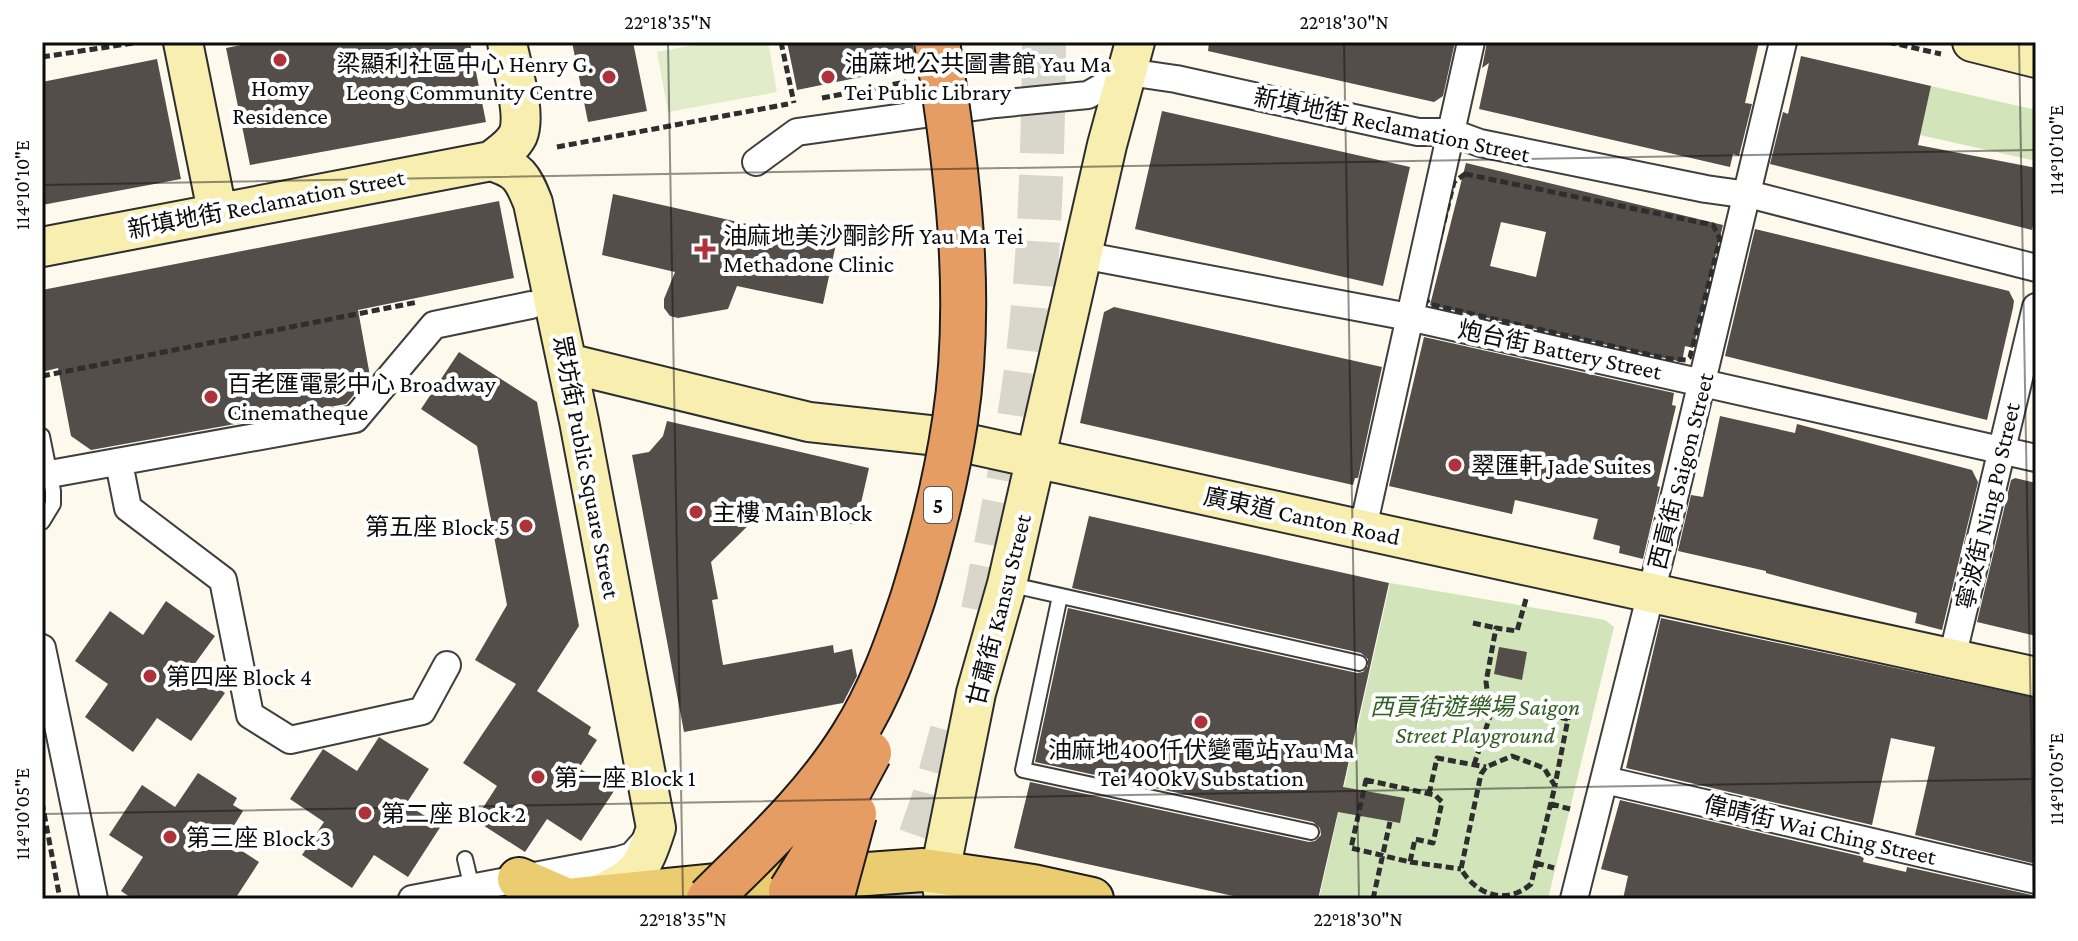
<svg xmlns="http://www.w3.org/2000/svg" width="2078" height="941" font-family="'Crimson Pro','Noto Sans TC',serif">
<rect width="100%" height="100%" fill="#fdfaed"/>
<path fill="#d1e4ba" d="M1931,86L2036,110V161L1920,135Z
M1390,583L1594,618L1605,620L1614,627L1548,899H1319Z"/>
<path fill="#e1eccb" d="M709,42H768L777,92L668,112L657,52Z"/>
<path fill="#544e4a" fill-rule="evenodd" d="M256,42H470L486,122L250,165L226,48Z
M572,42H633L647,111L588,122Z
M787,42H913L915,66L797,90Z
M1209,42H1455L1443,96L1434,102L1208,51Z
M1487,42H1759L1745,103L1752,104L1739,156L1733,154L1730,167L1479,109L1489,63L1482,68Z
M1801,56L1931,86L1918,145L2036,168V211L2032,230L1770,164L1783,112L1788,114Z
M157,59L181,179L42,205V82Z
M1162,111L1410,167L1383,286L1135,229Z
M1466,163L1723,225L1693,348L1685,346L1682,362L1430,305ZM1501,222L1546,232L1536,277L1490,266Z
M613,194L836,244L823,304L737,286L728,309L678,318L670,316L664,308V299L675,272L602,255Z
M499,201L514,278L358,310L370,376L346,404L91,450L71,436L58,368L42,372V290Z
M1755,229L2009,291L2014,301L2013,308L1987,420L1725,356Z
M1114,307L1382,367L1358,478H1355L1353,485L1080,423L1104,312Z
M1424,337L1674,393L1672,405L1676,406L1657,486L1660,487L1643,559L1619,553L1620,546L1593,539L1598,519L1515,500L1512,514L1389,486Z
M459,352L537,402L579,626L537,691L591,727L588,734L597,740L579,768L614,791L581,841L547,819L525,852L475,820L497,786L463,763L516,684L475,660L507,605L477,446L421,409Z
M1720,416L1795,433L1797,424L1972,470L1978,482L1942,630L1915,623L1917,613L1766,573V571L1678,551L1691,495L1703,497Z
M667,421L869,468L856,525L769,505L711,562L718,599L712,600L723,665L833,645L834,653L852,649L857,676L843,703L684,732L632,455L649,452L663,436Z
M2015,478L2036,483V636L1977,622L2011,480Z
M1089,516L1389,583L1343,787L1405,798L1400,823L1338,812L1318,899H1247L1014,848L1030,782L1309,842L1315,841L1321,835L1320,828L1313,822L1035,762L1068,608L1357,673L1363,672L1368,666V659L1361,653L1072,588Z
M166,601L215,636L191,669L225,693L191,741L157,718L133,752L85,717L108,684L75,661L110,611L143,635Z
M1661,618L2036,698V864L1915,835L1935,747L1891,738L1872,825L1626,768Z
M1499,647L1527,652L1522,680L1494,674Z
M379,737L429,769L406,804L441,826L408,877L374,855L352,888L302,855L324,822L290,799L323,749L357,771Z
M198,773L237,798L233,805L243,811L225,840L259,862L235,899H133L121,891L143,857L109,835L142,785L175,807Z
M1620,800L1864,857L1863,862L1906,872L1907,867L2036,896V899H1623L1628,876L1601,869Z"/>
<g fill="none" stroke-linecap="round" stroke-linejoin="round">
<path stroke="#d9d6cb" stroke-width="44" stroke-dasharray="44 22" stroke-linecap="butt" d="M983,611C999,531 1015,451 1026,371C1040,262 1043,152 1044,42
M898,899L933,801L956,716"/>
<defs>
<path id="lane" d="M42,436L53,491V504L42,522
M1008,584L1359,663
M1060,596L1023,770L1311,832
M465,859L472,888"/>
<path id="street" d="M756,162L797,132L996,104L1088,95L1128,72L1176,79L1418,132H1450L1480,143L1706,189L1756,196L2036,268
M1082,255L1409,317L2036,458
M119,463L128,508L223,580L250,715L290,740L422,711L447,665
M50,474L355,419L434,325L531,305
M1363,528L1471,42
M42,648L94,899
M1952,658L2036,307
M1605,780L2036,880
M412,899L619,860L632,856L648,838
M1574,899L1661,553L1783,42"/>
<path id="secondary" d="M183,42L217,211
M1972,42L2036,58
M491,161C501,153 512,147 518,135C527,113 511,66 507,42
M42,247L491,161C518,169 523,177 533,203L579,421L656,828C642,872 636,878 593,897
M567,363L809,422L929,435L2036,677
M944,899L940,872L976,693L1007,584L1107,145L1135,42"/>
<path id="primary" d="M519,879L565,899
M577,899L728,884L923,870L1033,886L1092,899"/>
</defs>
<use href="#lane" stroke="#3f3f3f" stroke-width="18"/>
<use href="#street" stroke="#3f3f3f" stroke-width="30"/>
<use href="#secondary" stroke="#2e2e2e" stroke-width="42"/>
<use href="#primary" stroke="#1d1d1d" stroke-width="46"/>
<path stroke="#2e2e2e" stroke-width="5" stroke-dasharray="8 4" stroke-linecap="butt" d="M781,42L794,103
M1888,42L1941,54
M42,57L140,42
M822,98L906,82
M557,147L788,104
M1465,174L1713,225L1720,239L1690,357L1686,360L1664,358L1429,304L1425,297L1454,182Z
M42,376L418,302
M1526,599L1517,631L1496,628L1486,682L1489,703L1568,719L1555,785
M1473,623L1496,628
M1512,756L1544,768L1555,786L1531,884C1507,905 1477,896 1461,869L1481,774L1486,767Z
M1474,765L1494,704
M1366,780L1435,795L1442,802L1433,843L1415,839L1410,862L1351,848Z
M1429,794L1437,758L1486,767
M42,802L60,899
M1551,804L1570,809
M1410,862L1461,869
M1536,863L1554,868
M1373,899L1390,822"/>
<use href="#lane" stroke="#fff" stroke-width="14"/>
<use href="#street" stroke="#fff" stroke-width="26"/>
<use href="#secondary" stroke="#f7eeaf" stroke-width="38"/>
<use href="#primary" stroke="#ebcc70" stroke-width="42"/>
<defs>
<path id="highway-bridge" d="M791,891L819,846L869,753
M709,899C761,847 814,799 853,736C880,693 897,646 913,598C931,540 946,481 955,421C974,295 957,167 937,42
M831,899L854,814"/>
</defs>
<use href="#highway-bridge" stroke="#1d1d1d" stroke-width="48" stroke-linecap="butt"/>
<use href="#highway-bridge" stroke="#e69d63" stroke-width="44"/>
</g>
<path fill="none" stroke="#0c0c0c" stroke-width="2" stroke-opacity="0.45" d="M668,42L683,899M1344,42L1359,899M2019,42L2034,899M42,185L2036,150M42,814L2036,779"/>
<g fill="#af323a" stroke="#fff" stroke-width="3">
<circle cx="280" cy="60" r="8"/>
<circle cx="609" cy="77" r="8"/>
<circle cx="828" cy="77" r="8"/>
<path d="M701 237h8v8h8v8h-8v8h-8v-8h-8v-8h8z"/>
<circle cx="211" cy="397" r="8"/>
<circle cx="1455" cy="465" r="8"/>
<circle cx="696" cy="512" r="8"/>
<circle cx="526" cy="526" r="8"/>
<circle cx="150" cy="676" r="8"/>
<circle cx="1201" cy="722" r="8"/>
<circle cx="538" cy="777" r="8"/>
<circle cx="365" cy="813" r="8"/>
<circle cx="170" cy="837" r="8"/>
</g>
<g text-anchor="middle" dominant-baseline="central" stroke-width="8" stroke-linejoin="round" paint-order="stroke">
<rect fill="#fff" stroke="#555" stroke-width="2" x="924" y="487" width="28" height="36" rx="6"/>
<g font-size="22" font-weight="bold" fill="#0c0c0c">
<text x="938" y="505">5</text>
</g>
<g font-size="24" fill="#0c0c0c" stroke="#fff" text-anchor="start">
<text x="593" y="63" text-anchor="end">梁顯利社區中心 Henry G.<tspan x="593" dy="28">Leong Community Centre</tspan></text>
<text x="844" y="63">油蔴地公共圖書館 Yau Ma<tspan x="844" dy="28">Tei Public Library</tspan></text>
<text x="280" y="87" text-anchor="middle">Homy<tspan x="280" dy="28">Residence</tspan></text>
<text x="723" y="235">油麻地美沙酮診所 Yau Ma Tei<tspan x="723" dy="28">Methadone Clinic</tspan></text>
<text x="227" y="383">百老匯電影中心 Broadway<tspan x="227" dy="28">Cinematheque</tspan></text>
<text x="1471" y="465">翠匯軒 Jade Suites</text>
<text x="712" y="512">主樓 Main Block</text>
<text x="510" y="526" text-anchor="end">第五座 Block 5</text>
<text x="166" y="676">第四座 Block 4</text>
<text x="1201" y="749" text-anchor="middle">油麻地400仟伏變電站 Yau Ma<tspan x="1201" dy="28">Tei 400kV Substation</tspan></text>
<text x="554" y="777">第一座 Block 1</text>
<text x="381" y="813">第二座 Block 2</text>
<text x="186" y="837">第三座 Block 3</text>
</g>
<g font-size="24" fill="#0c0c0c" stroke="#fff">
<text transform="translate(1392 125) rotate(12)">新填地街 Reclamation Street</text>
<text transform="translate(266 203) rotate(-11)">新填地街 Reclamation Street</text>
<text transform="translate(1560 350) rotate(12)">炮台街 Battery Street</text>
<text transform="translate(587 467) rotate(79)">眾坊街 Public Square Street</text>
<text transform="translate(1681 471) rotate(-76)">西貢街 Saigon Street</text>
<text transform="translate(1988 506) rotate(-77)">寧波街 Ning Po Street</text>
<text transform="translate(1302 516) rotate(12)">廣東道 Canton Road</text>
<text transform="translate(999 610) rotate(-76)">甘肅街 Kansu Street</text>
<text transform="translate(1820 830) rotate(13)">偉晴街 Wai Ching Street</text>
</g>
<g font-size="24" font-style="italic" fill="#305e23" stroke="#fff">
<text x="1475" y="706">西貢街遊樂場 Saigon<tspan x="1475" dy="28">Street Playground</tspan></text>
</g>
</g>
<rect width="2078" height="941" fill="none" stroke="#ffffff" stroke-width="88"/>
<rect x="44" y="44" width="1990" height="853" fill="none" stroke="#0c0c0c" stroke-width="3"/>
<g font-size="20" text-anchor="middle" fill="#0c0c0c">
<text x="668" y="29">22°18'35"N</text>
<text x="1344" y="29">22°18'30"N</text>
<text transform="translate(2056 150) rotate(-90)" y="7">114°10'10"E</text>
<text transform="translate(22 185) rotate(-90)" y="7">114°10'10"E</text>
<text transform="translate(2056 779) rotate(-90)" y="7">114°10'05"E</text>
<text transform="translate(22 814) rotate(-90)" y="7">114°10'05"E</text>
<text x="683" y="926">22°18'35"N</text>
<text x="1358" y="926">22°18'30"N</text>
</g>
</svg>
